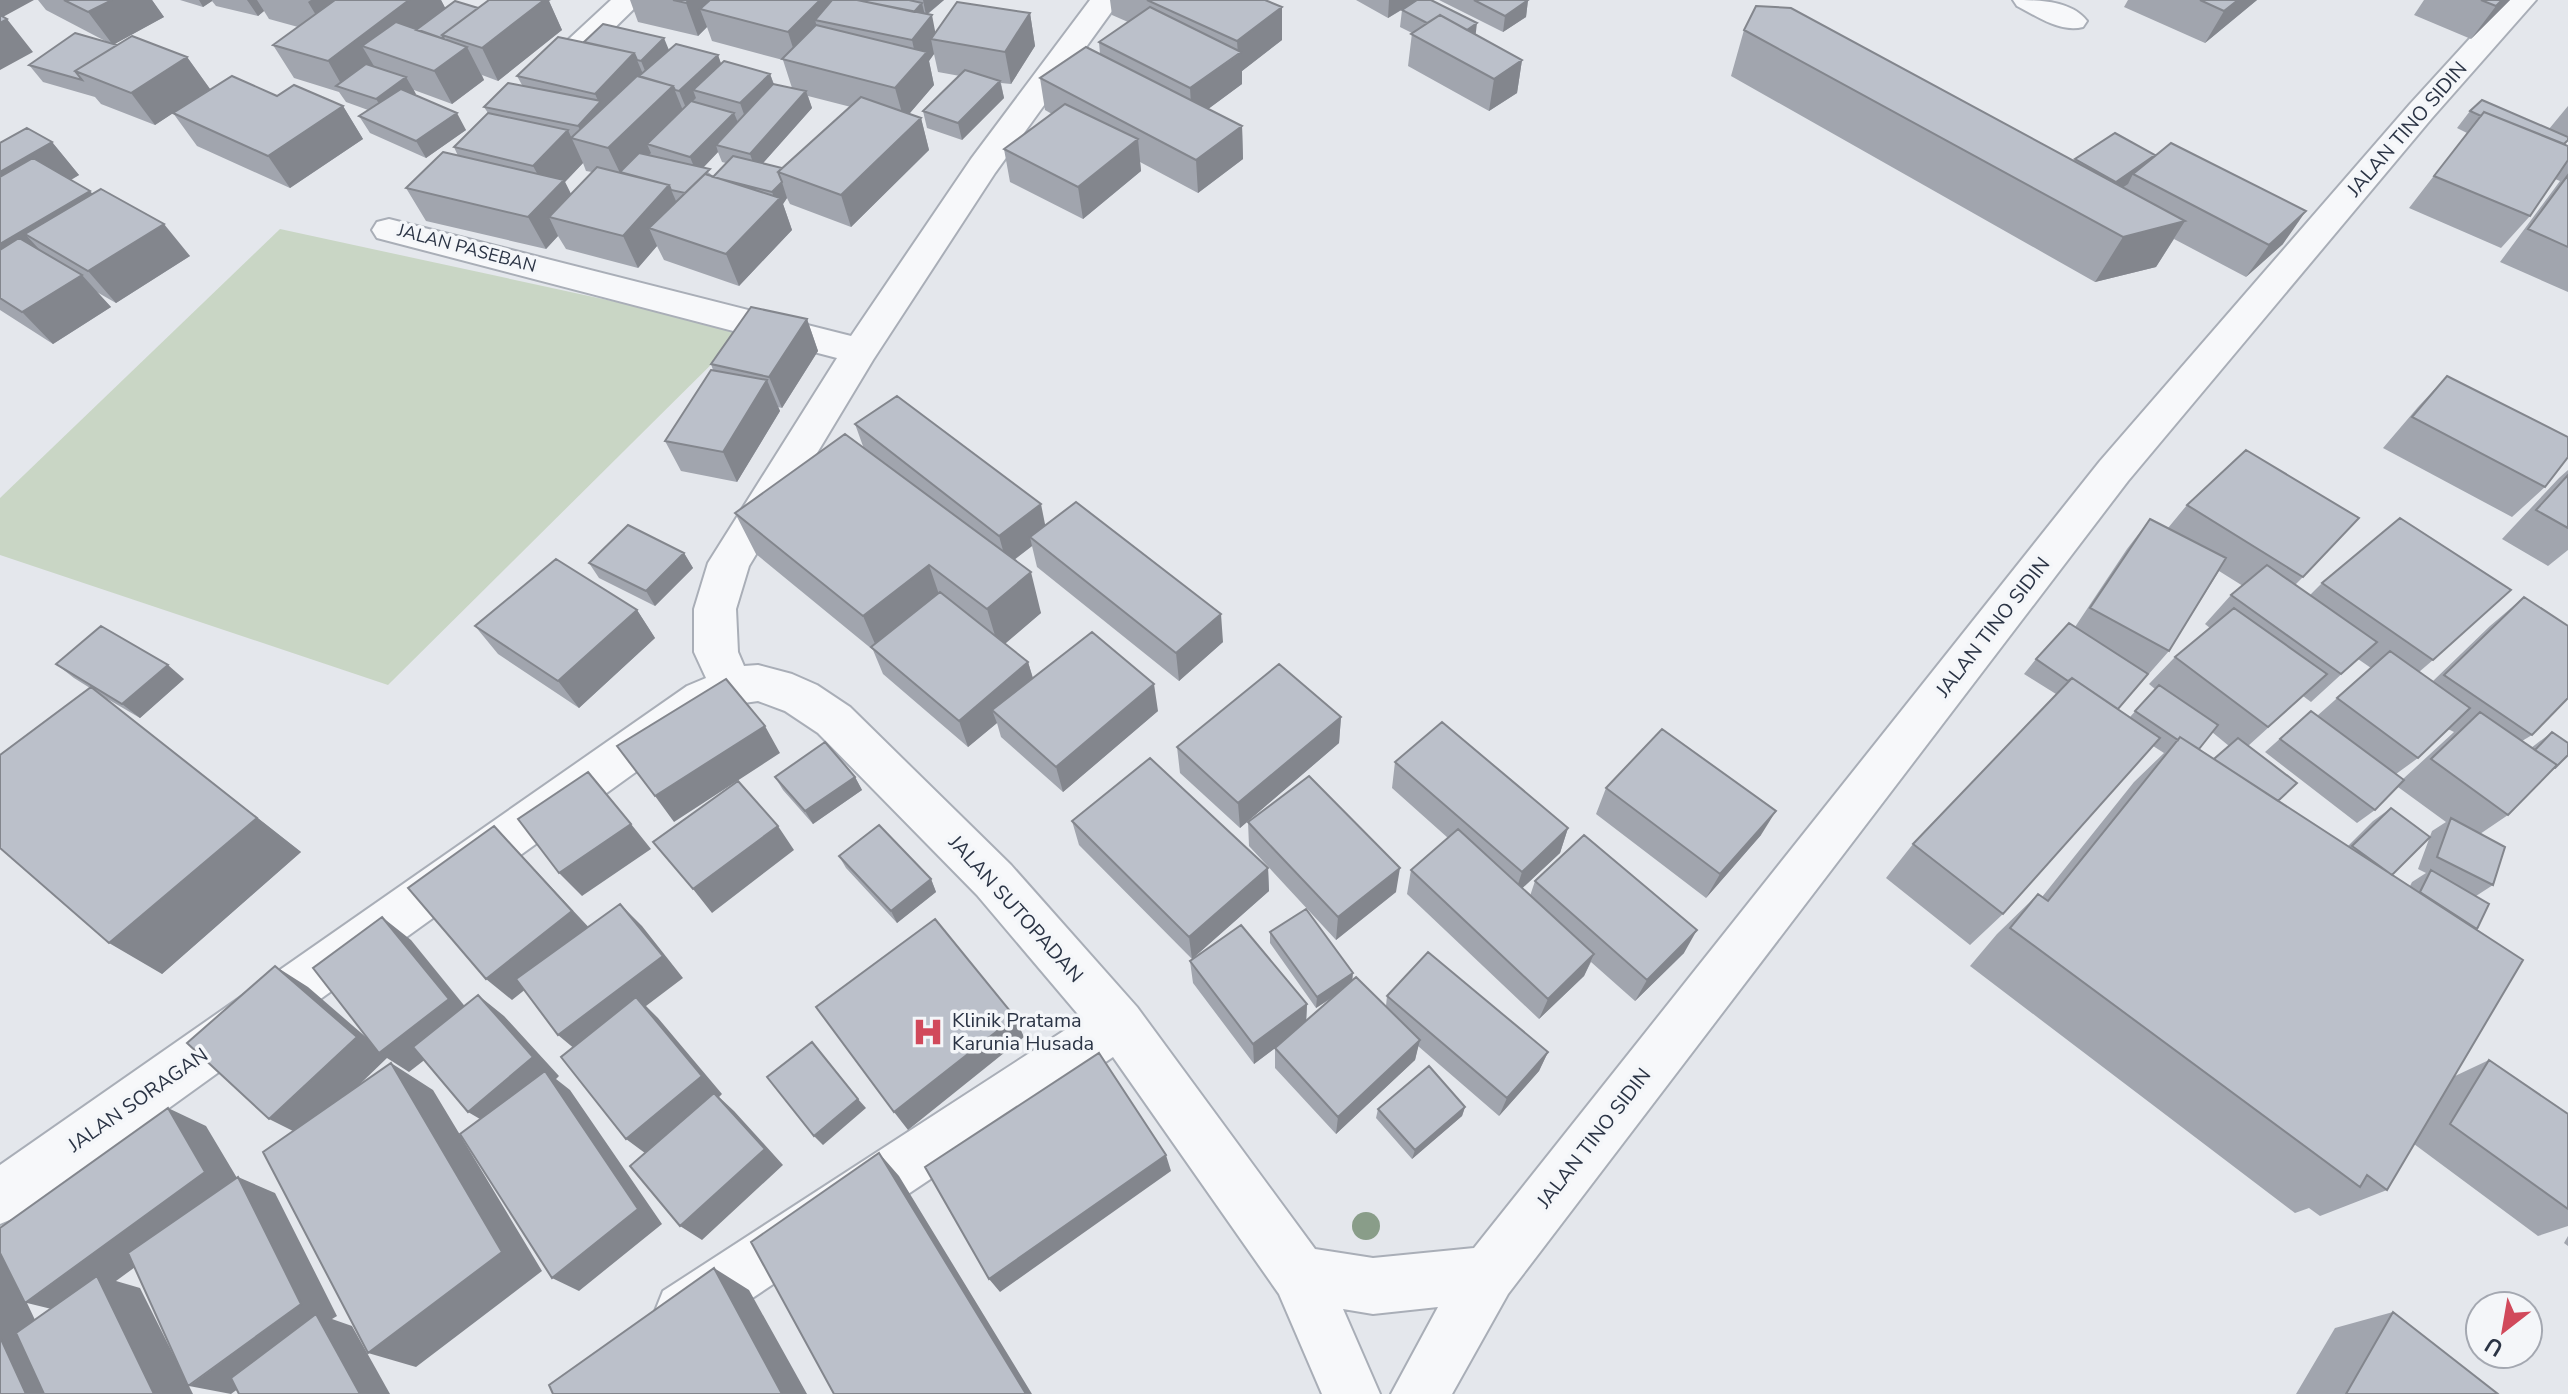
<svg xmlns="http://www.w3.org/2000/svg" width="2568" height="1394" font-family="'Nunito Sans',sans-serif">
<rect width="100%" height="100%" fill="#e4e7ec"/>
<path fill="#c9d6c5" d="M280,229L746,330L388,685L0,555V498Z"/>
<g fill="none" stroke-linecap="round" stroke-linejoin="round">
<defs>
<path id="minor" d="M611,0H643L551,90L540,93L529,90L524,83L529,76Z
M1090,0H1120L995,173L873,360L749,566L736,609L738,652L744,666L758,665L792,674L817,685L850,707L1011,865L1137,1007L1315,1249L1373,1258L1474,1248L2100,461L2410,104L2505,0H2536L2432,118L2128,481L1508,1294L1452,1394H1391L1438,1307L1373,1314L1343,1309L1380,1394H1322L1279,1294L1113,1057L703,1331L683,1339L663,1331L655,1311L663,1291L1082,1019L977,895L818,733L785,711L758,701L737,704L719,712L19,1216L0,1224V1165L687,686L706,678L694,652V609L708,563L837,358L377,238L372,230L377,222L389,219L851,336L971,159Z
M2013,0C2038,0 2071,0 2087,21L2083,27C2060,33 2037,16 2017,6Z"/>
</defs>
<use href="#minor" stroke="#a9aeb7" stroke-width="4"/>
<use href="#minor" fill="#f7f8fa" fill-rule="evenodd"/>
</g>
<circle fill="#899d89" cx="1366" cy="1226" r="14"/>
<path fill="#a1a5ae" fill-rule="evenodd" d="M38,0H152L164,17L114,44L187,57L210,89L182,108L277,96L343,106L363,139L290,188L197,146L173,113L155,125L101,104L95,97L43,82L29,65L109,43L46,10Z
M180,0H441L445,8H478L549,1L562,30L498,81L482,75L484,80L452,104L414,90L415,95L466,130L426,158L370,133L359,116L368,110L346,102L339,92L294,78L273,45L298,27L269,19L264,11L258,16L216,6L212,1L203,7Z
M630,0H944L928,14L935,33L1030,13L1035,46L1011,84L1001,83L1004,98L962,140L927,128L923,111L960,76L938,72L934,54L929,61L934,85L909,114L921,118L929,150L851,227L790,204L787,198L783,204L792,230L739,286L664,260L657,246L638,268L566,249L558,236L546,249L426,221L406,188L458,156L454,147L488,113L484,107L522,85L517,76L584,42L718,55L721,64L770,74L774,84L792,88L783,60L712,41L707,27L698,36L638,22ZM808,96L851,107L782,168L763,163L812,108ZM718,152L722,162L726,163L713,176L703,168ZM583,163L586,171L592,172L571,194L565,182Z
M1110,0H1265L1282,7V40L1242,71V84L1208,109L1242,126L1243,159L1198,193L1140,162L1141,171L1083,219L1010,182L1004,149L1052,114L1045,110L1040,78L1100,54L1099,42L1128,22L1112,15Z
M1356,0H1431L1476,35L1522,60L1517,93L1489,111L1408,66L1412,33L1400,27L1402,10L1405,8L1388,18Z
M1439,0H1528L1526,17L1503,32Z
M2128,0H2257L2205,43L2124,7Z
M2424,0H2510L2471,39L2414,15Z
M1744,30L2074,161L2075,159L2153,158L2283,244L2246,277L2174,239L2156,267L2095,282L1731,76Z
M2568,106V140L2564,144L2568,146V292L2500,262L2560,181L2555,179L2530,216L2501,248L2409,208L2467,133L2457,128L2470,111L2549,129Z
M52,142L79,175L71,180L190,256L116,303L95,291L111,307L53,344L0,310V143Z
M807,319L818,351L782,408L778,407L780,411L737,482L681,471L665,441L713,370L711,364Z
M2447,376L2545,487L2512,517L2383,448L2418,407Z
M855,424L1045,526L1223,642L1179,681L1037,567L1032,546L1014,560L1041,613L1005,643L1028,662L1033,678L1158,711L1063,792L1001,737L997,723L968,747L883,674L873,650L756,554L735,513L864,449Z
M2568,470V550L2548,566L2502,539L2559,478Z
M2187,505L2303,577L2295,585L2310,595L2322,583L2433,660L2419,672L2433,681L2490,626L2524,597L2532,735L2522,741L2531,748L2552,732L2555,768L2550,772L2508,815L2480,834L2493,885L2476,896L2477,929L2455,1076L2489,1060L2568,1114V1226L2538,1236L2414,1144L2387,1190L2320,1216L2309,1208L2295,1213L1970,966L1997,934L2038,894L2042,897L2134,782L2164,753L2153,746L2003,914L1970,945L1886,878L1913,844L2056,694L2024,674L2036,659L2075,627L2127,549L2150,519L2168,528ZM2219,571L2243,586L2231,595L2205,624L2210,628L2175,657L2149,684L2155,689L2130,717L2118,709L2169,651ZM2358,659L2371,668L2317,716L2311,711L2265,752L2357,823L2375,810L2398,787L2446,822L2432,831L2418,869L2426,873L2412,882L2410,886L2392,875L2391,808L2373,821L2348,846L2278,801L2248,746L2303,696L2311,702ZM2448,729L2454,732L2403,779L2396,774L2418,758ZM2212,732L2229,746L2214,759L2199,749Z
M684,553L693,568L655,606L599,578L589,563Z
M637,610L655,638L579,708L498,654L475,626Z
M56,664L184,679L140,718L99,694L301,852L162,974L90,688L74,678Z
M1341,717L1339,743L1240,828L1180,773L1177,747Z
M1395,762L1568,828L1560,853L1522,888L1530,896L1535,881L1684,953L1635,1001L1591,962L1584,976L1539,1019L1407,894L1411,870L1448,838L1392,788Z
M775,777H855L862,790L813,824L783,790Z
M1606,788L1761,835L1706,898L1596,814Z
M1072,821L1268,868L1269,891L1192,959L1079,845Z
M1248,822L1396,892L1336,940L1249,846Z
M839,856L931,879L936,892L897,923L846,868Z
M1270,932L1353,980L1386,1006L1387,996L1548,1052L1539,1071L1499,1116L1418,1046L1415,1060L1336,1134L1275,1068V1048L1254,1064L1193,983L1190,961L1307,1004L1306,1021L1335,996L1316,1008L1270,943Z
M1465,1107L1462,1116L1412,1159L1376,1118L1378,1109Z
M2568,1236V1246L2564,1243Z
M2393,1312L2498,1394H2296L2335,1328Z"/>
<path fill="#83868d" d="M0,0H34L1,18L0,16Z
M112,0H152L164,17L113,45L88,12Z
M199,0H212V1L203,7Z
M247,0H257L264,11L258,16Z
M311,0H373L328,35L308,2Z
M409,0H441L449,15L418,39L362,46L377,71L344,89L328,61Z
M544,0H551L549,1L562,30L498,81L482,48Z
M689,0H733L700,9L707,27L698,36L686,3Z
M820,0H850L815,20L821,41L798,64L788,32Z
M923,0H944L926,15Z
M1389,0H1417L1388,18Z
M1528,0L1526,17L1503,32L1505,16Z
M2238,0H2257L2205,43L2224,11Z
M2502,0H2510L2471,39L2496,6Z
M922,3L926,20L906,19Z
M1282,7V40L1242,71V84L1192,121L1190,88L1238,55L1237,41Z
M1030,13L1035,46L1011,84L1005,52Z
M932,15L937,41L931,39L934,54L929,61L934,85L904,120L895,88L917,63L912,40Z
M7,19L33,52L0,70V23Z
M1477,23L1475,40L1456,38Z
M664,38L671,55L648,78L641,61Z
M467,47L484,80L452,104L434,71Z
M634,53L646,81L586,142L578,126L599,103L595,94Z
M718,55L724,72L693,90L696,98L686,108L679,91Z
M187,57L210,89L155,125L131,93Z
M1522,60L1517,93L1489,111L1494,79Z
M770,74L776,91L746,120L740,103Z
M406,77L416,94L387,116L376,99Z
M1000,81L1004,98L962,140L958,123Z
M673,86L686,118L647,144L651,153L626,178L622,177L608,148Z
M806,91L812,108L756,171L750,154Z
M343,106L363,139L290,188L268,156Z
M457,113L466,130L426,158L416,141Z
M734,113L741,130L716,145L718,152L697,174L690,157Z
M921,118L929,150L851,227L841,195Z
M1242,126L1243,159L1198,193L1196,160Z
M568,130L583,163L565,182L580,212L549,217L558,236L546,249L528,217L549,195L533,166Z
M1138,139L1141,171L1083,219L1078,187Z
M52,142L79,175L0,221V163Z
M2155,155L2145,172L2133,174L2128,184L2106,199L2116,182Z
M782,182L787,198L783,204L792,230L739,286L726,254L776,203L772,192Z
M669,185L683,217L649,228L657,246L638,268L623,236Z
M90,191L117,223L25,234L52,263L0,294V244Z
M2306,211L2283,244L2246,277L2269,245Z
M2185,221L2156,267L2095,282L2123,237Z
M164,224L190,256L116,303L88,271Z
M82,275L111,307L53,344L22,312Z
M807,319L818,351L782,408L769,377Z
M767,380L780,411L737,482L723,452Z
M1041,504L1047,534L1030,537L1032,546L1007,565L999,536Z
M684,553L693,568L655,606L646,591Z
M929,565L943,606L879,653L863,616Z
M1031,572L1041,613L999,649L987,609Z
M637,610L655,638L579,708L558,681Z
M1221,614L1223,642L1179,681L1176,653Z
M1028,662L1036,689L992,710L997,723L968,747L959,721Z
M168,665L184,679L140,718L122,704Z
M1154,684L1158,711L1063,792L1056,767Z
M91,687L301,852L162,974L109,943Z
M1341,717L1339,743L1240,828L1238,803Z
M765,726L780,753L674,822L655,796Z
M855,777L862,790L813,824L805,811Z
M1776,811L1761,835L1706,898L1720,874Z
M631,824L651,849L582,896L559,873Z
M494,826L595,934L512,1000L486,979Z
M778,826L794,850L712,913L693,889Z
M1568,828L1560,853L1514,896L1522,872Z
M1268,868L1269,891L1192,959L1189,937Z
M1400,868L1396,892L1336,940L1338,917Z
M931,879L936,892L897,923L891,911Z
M620,904L642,926L683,978L646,1006L658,1018L722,1094L719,1097L734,1111L783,1165L702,1240L680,1226L649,1156L626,1139L582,1055L558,1035Z
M382,917L411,940L476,1020L409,1072L387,1058L305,1137L269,1119L275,966L308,987L382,1051Z
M1697,930L1684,953L1635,1001L1647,980Z
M1594,954L1584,976L1539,1019L1548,999Z
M1353,973L1352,984L1316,1008L1317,997Z
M478,995L504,1016L559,1076L556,1079L570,1090L662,1224L579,1291L552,1278L497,1129L468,1112Z
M1307,1004L1306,1025L1254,1064L1253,1044Z
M1015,1017L1024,1037L908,1130L894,1112Z
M1420,1040L1415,1060L1336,1134L1338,1117Z
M1548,1052L1539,1071L1499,1116L1507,1098Z
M391,1063L433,1090L542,1271L416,1367L368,1353Z
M858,1099L866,1108L823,1145L814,1136Z
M1465,1107L1462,1116L1412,1159L1415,1150Z
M168,1108L206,1126L243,1188L116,1281L140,1288L189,1386L301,1304L238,1177L275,1193L337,1316L332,1319L352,1326L390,1394H360L323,1326L231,1394L189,1386L193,1394H154L104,1290L72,1314L27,1303L70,1394H26L0,1337V1246L27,1302L205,1172Z
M879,1153L899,1176L1032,1394H1026Z
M1166,1155L1171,1171L1000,1292L989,1279Z
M714,1268L749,1290L807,1394H782Z"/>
<path fill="#bbc0ca" stroke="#83868d" stroke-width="2" d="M64,0H112L88,12Z
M335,0H409L328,61L273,45Z
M489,0H544L482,48L442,35Z
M673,0H689L686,3Z
M710,0H820L788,32L700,9Z
M832,0H857L932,15L912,40L815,20Z
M857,0H909L922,3L914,12Z
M1147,0H1265L1282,7L1237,41Z
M1417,0H1431L1477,23L1467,30L1440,15L1427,23L1402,10Z
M1474,0H1528L1505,16Z
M2200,0H2238L2224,11Z
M2481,0H2502L2496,6Z
M455,1L478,8L442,35L444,39L416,30Z
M957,2L1030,13L1005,52L931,39Z
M1756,6L1791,8L2185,221L2123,237L1744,30Z
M1150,7L1241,52L1190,88L1099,42Z
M0,15L7,19L0,23Z
M1440,15L1522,60L1494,79L1411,34Z
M396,22L467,47L434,71L362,46Z
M603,24L664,38L641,61L637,60L634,53L584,42Z
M816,25L927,52L895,88L782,59Z
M75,33L117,45L75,71L82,80L29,65Z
M132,36L187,57L131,93L75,71Z
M558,37L634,53L595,94L517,76Z
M676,44L718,55L679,91L675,90L673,86L639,76Z
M1086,47L1242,126L1196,160L1040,78Z
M724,61L770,74L740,103L693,90Z
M366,64L406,77L376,99L336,86Z
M965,70L1000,81L958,123L923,111Z
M232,76L277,96L294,85L343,106L268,156L173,113Z
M637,76L673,86L608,148L571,138Z
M508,83L601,101L578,126L484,107Z
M773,84L806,91L750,154L716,145Z
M401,89L457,113L416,141L359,116Z
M861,97L921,118L841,195L778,172Z
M2482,100L2568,137V140L2564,144L2484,112L2481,116L2470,111Z
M691,101L734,113L690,157L647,144Z
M1065,104L1138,139L1078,187L1004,149Z
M2484,112L2568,146V160L2530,216L2434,176Z
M488,113L568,130L533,166L454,147Z
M27,128L52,142L0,172V143Z
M2115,133L2155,155L2116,182L2075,159Z
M2171,143L2306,211L2269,245L2133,174Z
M443,152L564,180L528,217L406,188Z
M639,153L710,169L685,193L671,190L669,185L620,172Z
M733,156L782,168L778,172L782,182L772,192L713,177Z
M33,158L90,191L0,244V177Z
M597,167L669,185L623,236L549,217Z
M705,174L780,198L726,254L649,228Z
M2568,175V247L2528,229Z
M101,189L164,224L88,271L25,234Z
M19,238L82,275L22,312L0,298V250Z
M751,307L807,319L769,377L711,364Z
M711,370L767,380L723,452L665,441Z
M2447,376L2568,437V457L2545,487L2412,417Z
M897,396L1041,504L999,536L855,424Z
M845,434L1031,572L987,609L929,565L863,616L735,513Z
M2246,450L2359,518L2303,577L2187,505Z
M2568,475V528L2536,510Z
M1076,502L1221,614L1176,653L1030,537Z
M2400,518L2511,590L2433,660L2322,583Z
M2150,519L2226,558L2169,651L2090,608Z
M628,525L684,553L646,591L589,563Z
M556,559L637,610L558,681L475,626Z
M2267,565L2377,642L2341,674L2231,595Z
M940,592L1028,662L959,721L871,647Z
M2524,597L2568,626V698L2532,735L2444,675Z
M2234,608L2327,674L2268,727L2175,657Z
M2069,623L2148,674L2118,709L2072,678L2068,681L2036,659Z
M101,626L168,665L122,704L56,664Z
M1092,632L1154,684L1056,767L992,710Z
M2390,651L2470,708L2418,758L2337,698Z
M1279,664L1341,717L1238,803L1177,747Z
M2072,678L2160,738L2003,914L1913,844Z
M726,679L765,726L655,796L617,746Z
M2159,685L2218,725L2199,749L2180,737L2178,740L2135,711Z
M91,687L257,818L109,943L0,848V755Z
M2311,711L2404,780L2375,810L2280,739Z
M2480,712L2557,765L2508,815L2431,759Z
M1442,722L1568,828L1522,872L1395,762Z
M1662,729L1776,811L1720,874L1606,788Z
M2552,732L2568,743V755L2555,768H2554L2557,765L2535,750Z
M2180,737L2523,960L2387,1190L2367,1175L2360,1187L2010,928L2038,894L2048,901Z
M2238,738L2297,783L2278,801L2214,759Z
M825,742L855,777L805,811L775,777Z
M1150,758L1268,868L1189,937L1072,821Z
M588,772L631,824L559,873L518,819Z
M1309,776L1400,868L1338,917L1248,822Z
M738,781L778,826L693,889L653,842Z
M2391,808L2430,837L2392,875L2352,846Z
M2451,818L2505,847L2493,885L2437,857Z
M879,825L931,879L891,911L839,856Z
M494,826L572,911L486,979L408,888Z
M1458,829L1594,954L1548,999L1411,870Z
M1584,835L1697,930L1647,980L1535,881Z
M2431,870L2489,904L2477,929L2420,892Z
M620,904L663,956L558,1035L516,979Z
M1306,909L1353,973L1317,997L1270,932Z
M382,917L449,999L379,1053L313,968Z
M935,919L1015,1017L894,1112L816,1007Z
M1241,925L1307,1004L1253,1044L1190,961Z
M1428,952L1548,1052L1507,1098L1387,996Z
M275,966L357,1037L269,1119L187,1043Z
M1356,977L1420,1040L1338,1117L1275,1048Z
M478,995L533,1057L468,1112L413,1047Z
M636,997L702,1076L626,1139L561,1057Z
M812,1042L858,1099L814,1136L767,1077Z
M1099,1053L1166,1155L989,1279L925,1167Z
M2489,1060L2568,1114V1209L2450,1124Z
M391,1063L502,1252L368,1353L263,1152Z
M1429,1066L1465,1107L1415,1150L1378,1109Z
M545,1071L638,1209L552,1278L460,1134Z
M714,1093L765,1149L680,1226L630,1166Z
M168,1108L205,1172L25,1303L0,1253V1228Z
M879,1153L1026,1394H834L751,1242Z
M238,1177L301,1304L188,1386L128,1253Z
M714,1268L782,1394H553L549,1385Z
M97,1276L154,1394H44L16,1333Z
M2393,1312L2498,1394H2346Z
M316,1314L360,1394H239L231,1378Z
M0,1337L26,1394H0Z"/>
<defs>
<symbol id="hospital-bare" viewBox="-9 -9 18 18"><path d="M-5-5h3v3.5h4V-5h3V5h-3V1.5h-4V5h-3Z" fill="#d1495b" stroke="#f4f6f9" stroke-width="2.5" paint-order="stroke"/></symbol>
</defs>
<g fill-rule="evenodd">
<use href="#hospital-bare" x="906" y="1010" width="44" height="44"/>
</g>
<g text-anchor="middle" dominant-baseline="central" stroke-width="7" stroke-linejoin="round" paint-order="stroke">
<g font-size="18" fill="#2b3445" stroke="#f4f6f9">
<text transform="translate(467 248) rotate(15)">JALAN PASEBAN</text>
</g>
<g font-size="20" fill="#2b3445" stroke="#f4f6f9">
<text transform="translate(2407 129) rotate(-49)">JALAN TINO SIDIN</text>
<text transform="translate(1993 627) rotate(-52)">JALAN TINO SIDIN</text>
<text transform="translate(1016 909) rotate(48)">JALAN SUTOPADAN</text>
<text transform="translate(138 1100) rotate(-35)">JALAN SORAGAN</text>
<text transform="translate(1594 1138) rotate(-52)">JALAN TINO SIDIN</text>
</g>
<g font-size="20" fill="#2b3445" stroke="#f4f6f9" text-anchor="start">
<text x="952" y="1020">Klinik Pratama<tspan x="952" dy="23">Karunia Husada</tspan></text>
</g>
</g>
<g transform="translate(2504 1330) rotate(211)"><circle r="38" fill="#f4f6f9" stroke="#a4a8b1" stroke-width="2"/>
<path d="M0-6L14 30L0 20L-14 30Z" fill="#d1495b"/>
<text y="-12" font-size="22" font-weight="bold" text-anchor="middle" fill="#2b3445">U</text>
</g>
</svg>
